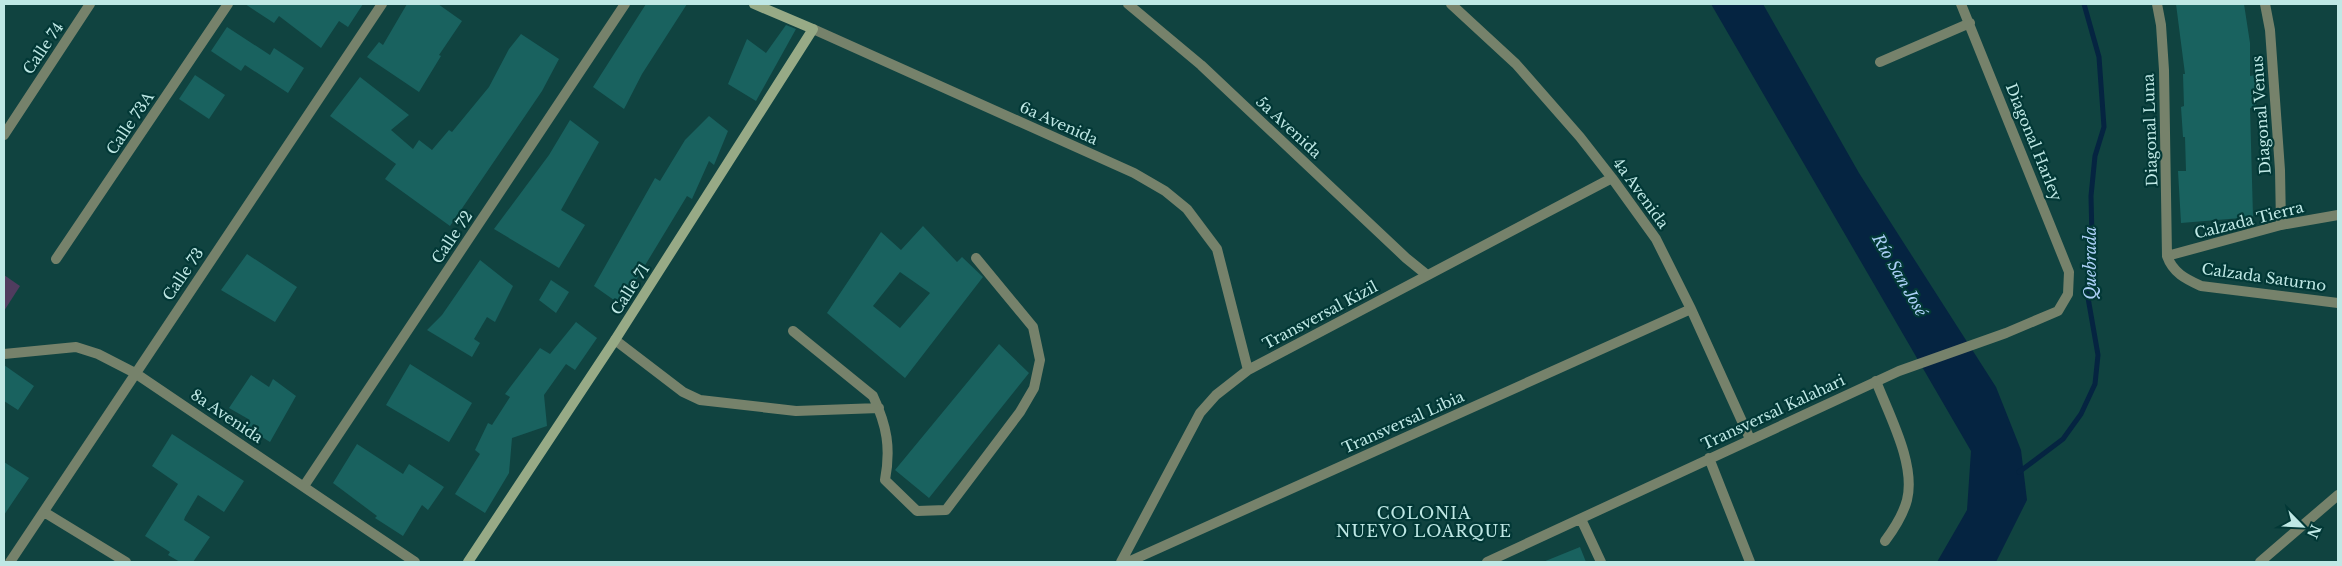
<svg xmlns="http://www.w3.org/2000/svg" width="2342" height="566" font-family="'Libre Baskerville',serif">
<rect width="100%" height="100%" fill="#104340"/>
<path fill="#503c5f" d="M4,275L20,286L4,311Z"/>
<path fill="#052441" d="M1711,4H1763L1859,173L1996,387L2021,450L2027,500L1996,562H1937L1967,510L1971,451Z"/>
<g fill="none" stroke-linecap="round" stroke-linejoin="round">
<path stroke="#052441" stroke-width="5" d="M2019,472L2063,439L2081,414L2095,384L2098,355L2087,292L2092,238L2091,196L2095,156L2104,127L2099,57L2084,4"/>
</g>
<path fill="#19625f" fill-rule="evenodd" d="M245,4H363L348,27L339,21L321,48L279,16L274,23Z
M407,4H438L462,21L439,55L441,56L419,92L367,57L379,42L383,45Z
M646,4H687L642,74L624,109L593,87Z
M2176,4H2244L2250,43V76L2256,75V107L2250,108L2253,217L2181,223L2178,171H2186L2185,137H2183L2181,107L2184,106L2183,74H2185Z
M786,25L796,29L756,101L728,84L747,39L766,53Z
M227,27L270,55L274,48L304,68L288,93L245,65L241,71L211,51Z
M521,34L559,59L542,91L450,226L385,179L396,164L330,116L360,77L409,115L391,130L413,149L419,140L432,150L449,130L452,132L489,87L509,49Z
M195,75L225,95L209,119L179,99Z
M709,116L728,131L714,165L709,161L692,199L687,196L621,305L594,286L655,178L660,181L685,140Z
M570,120L599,142L561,210L585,225L559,268L494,229L549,155Z
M923,226L957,262L962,257L983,277L905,378L827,313L881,232L901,250ZM900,272L930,293L900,328L873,306Z
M247,254L297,287L275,322L221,290Z
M480,260L513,286L495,322L487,317L474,339L480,343L472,357L427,330L442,315Z
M551,280L569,292L556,313L539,300Z
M576,322L597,338L575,370L566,364L544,395L547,426L512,438L509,473L485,513L455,494L480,454L475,450L488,423L492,425L510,397L505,394L540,348L550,354Z
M999,344L1029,373L929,498L895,470Z
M410,364L472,403L449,442L386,405Z
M4,365L34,386L18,410L4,401Z
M251,375L269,387L273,379L296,396L270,442L246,427L250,420L229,408Z
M172,434L244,481L224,512L198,495L185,517L184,520L210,537L193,562H180L168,555L170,552L145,536L178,484L152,466Z
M357,444L403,474L409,464L444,487L428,510L422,505L403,536L375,518L377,516L333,483Z
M4,462L29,478L4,515Z
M1580,547L1586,562H1543Z"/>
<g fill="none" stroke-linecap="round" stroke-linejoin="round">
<path stroke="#76826b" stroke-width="10" d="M793,331L873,396C887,426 891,448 885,480L917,511L946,510L1020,412L1034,388L1040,360L1033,327L976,258
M615,340L683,392L700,400L796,411L879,408
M1876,381C1889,415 1916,464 1907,500C1903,515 1894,529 1885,541"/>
<path stroke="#76826b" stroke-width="10" d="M1128,4L1201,65L1406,258L1427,275
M1451,4L1516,64L1580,137L1612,178L1656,239L1691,309L1750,439
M2157,4L2161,25L2164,70L2167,256C2173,273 2186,279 2201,286L2338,303
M2265,4L2270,30L2280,170L2281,225
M813,29L1134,173L1165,191L1187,209L1217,249L1248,370
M1880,62L1970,23
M4,135L90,4
M2167,256L2281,225L2338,215
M56,259L228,4
M4,354L76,347L98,354L135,373L415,562
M1709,458L1750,562
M304,486L625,4
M44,512L126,562
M1581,519L1601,562
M10,562L382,4
M1121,562L1200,413L1216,395L1248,370L1612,178
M1128,562L1691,309
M1487,562L1899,371L2006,333L2058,311L2068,294L2069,272L1961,4
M2260,562L2338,495"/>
<path stroke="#97aa86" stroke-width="10" d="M468,562L615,340L813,29L754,4"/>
</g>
<g text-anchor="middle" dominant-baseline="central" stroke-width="4.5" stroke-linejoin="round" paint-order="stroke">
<g font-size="15" fill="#bfe8e5" stroke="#023836">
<text transform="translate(43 48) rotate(-56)">Calle 74</text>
<text transform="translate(2261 115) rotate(-94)">Diagonal Venus</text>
<text transform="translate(130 123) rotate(-56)">Calle 73A</text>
<text transform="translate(1059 123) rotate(24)">6a Avenida</text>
<text transform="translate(1289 127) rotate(43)">5a Avenida</text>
<text transform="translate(2150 130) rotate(-92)">Diagonal Luna</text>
<text transform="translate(2034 142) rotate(68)">Diagonal Harley</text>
<text transform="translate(1641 193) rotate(54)">4a Avenida</text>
<text transform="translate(2249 220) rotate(-14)">Calzada Tierra</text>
<text transform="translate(452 237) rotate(-56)">Calle 72</text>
<text transform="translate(183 274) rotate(-56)">Calle 73</text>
<text transform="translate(2264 277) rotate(8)">Calzada Saturno</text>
<text transform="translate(630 289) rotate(-57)">Calle 71</text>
<text transform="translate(1320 315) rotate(-28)">Transversal Kizil</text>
<text transform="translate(1773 412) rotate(-25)">Transversal Kalahari</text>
<text transform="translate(227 416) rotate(34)">8a Avenida</text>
<text transform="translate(1403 422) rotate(-24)">Transversal Libia</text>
</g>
<g font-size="16" font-style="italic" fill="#add1f8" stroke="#023836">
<text transform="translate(2090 263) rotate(-90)">Quebrada</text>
<text transform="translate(1900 275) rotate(60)">Río San José</text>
</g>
<g font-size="16" letter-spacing="1" fill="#bfe8e5" stroke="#023836">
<text x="1424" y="513">COLONIA<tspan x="1424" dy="18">NUEVO LOARQUE</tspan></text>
</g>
</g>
<rect width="2342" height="566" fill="none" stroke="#bfe8e5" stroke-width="10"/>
<g transform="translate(2302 526) rotate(114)" stroke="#023836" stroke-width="4" paint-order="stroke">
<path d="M0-4L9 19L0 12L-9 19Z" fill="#bfe8e5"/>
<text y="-8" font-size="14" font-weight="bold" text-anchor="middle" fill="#bfe8e5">N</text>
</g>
</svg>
